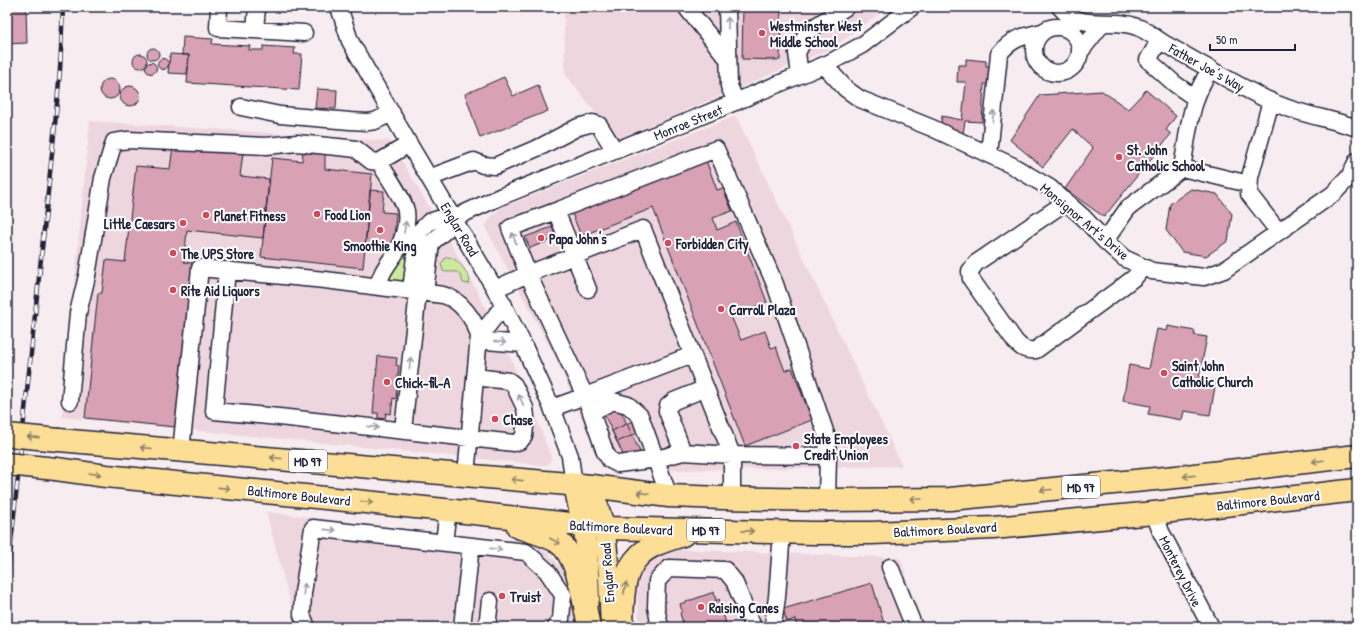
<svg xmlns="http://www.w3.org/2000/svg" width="1364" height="634" font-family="'Patrick Hand',sans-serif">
<rect width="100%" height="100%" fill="#f7ecf0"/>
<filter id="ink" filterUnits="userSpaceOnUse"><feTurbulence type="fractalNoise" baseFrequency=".025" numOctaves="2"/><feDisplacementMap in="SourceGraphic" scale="8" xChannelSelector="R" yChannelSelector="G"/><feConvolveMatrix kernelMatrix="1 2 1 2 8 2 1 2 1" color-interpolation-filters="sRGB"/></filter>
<g filter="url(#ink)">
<path fill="#eed6de" d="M564,7H888L832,48L617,140L565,74Z
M736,116L902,466L629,471L608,469L596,453L556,358L485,227L492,216L501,208L518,201Z
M90,121L390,141L454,249L499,332L539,424L551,457L550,462L546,465H542L62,417Z
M266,512L473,537L543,547L576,584L577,627H297Z
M674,549L900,558L923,627H640L637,591L644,568L656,553Z"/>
<path fill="#cde9a0" stroke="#78866e" d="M409,241L405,278L399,282H393L389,276Z
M446,257C456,256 467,271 470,280L468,284L463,283C459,265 453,275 443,271L441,264Z"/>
<path fill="#d8a1b4" stroke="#22223b" d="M7,7H26L27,43L7,44Z
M743,7H781L780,60L742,59Z
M183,37L213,39L212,44L250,46L249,50H263V46L295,48L294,54H302L299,90L187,83L189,55H182Z
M147 54a6 6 0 1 1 12 0a6 6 0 1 1-12 0Z
M133 61a7 7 0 1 1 14 0a7 7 0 1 1-14 0Z
M170,54L189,55L187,74L168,73Z
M157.5 64a5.5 5.5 0 1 1 11 0a5.5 5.5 0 1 1-11 0Z
M966,59L986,61V66H989L988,84H984L982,122L965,121L963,134L940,129L942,116L962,120L966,82H957L958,65H966Z
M145.5 68a5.5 5.5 0 1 1 11 0a5.5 5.5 0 1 1-11 0Z
M504,77L513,96L538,85L548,111L480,138L465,94Z
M100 89a10 10 0 1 1 20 0a10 10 0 1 1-20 0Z
M120 96a10 10 0 1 1 20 0a10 10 0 1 1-20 0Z
M317,89L337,90L336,109L315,108Z
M1146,90L1176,116L1166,130L1171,134L1104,217L1065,189L1093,148L1073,129L1043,167L1010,140L1040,95L1102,91L1128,109Z
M173,146L243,153L240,176L269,179L263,238L187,230L184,262L192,263L175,427L85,418L98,293H102L106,260L125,262L136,166L170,169Z
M303,150L325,152V169L372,174L363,268L261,257L272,158L302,161Z
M705,158L717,190L723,188L732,211L713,218L717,230L736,222L767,302L731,316L741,340L765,331L771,348L776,347L785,371L792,368L812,420L745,446L653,208L581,236L571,211Z
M1191,189L1217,194L1232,214L1228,241L1206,256L1182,252L1166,230L1170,204Z
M370,190L384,191L382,212L396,213L393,250L365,247Z
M552,227L556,238L530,248L525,237Z
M1168,326L1195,331L1194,335L1207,337L1199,378L1216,381L1210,415L1184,411L1182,420L1148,414L1150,406L1123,401L1129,365L1149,369L1157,329L1167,331Z
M378,356L397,358L396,365L399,366L396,399L393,398L391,414L386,413L385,419L378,418V413H373Z
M619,407L641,454L626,461L604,414Z
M634,420L640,432L617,442L612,431Z
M872,583L885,627H797L795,619L787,622L783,609Z
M714,592L716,601L719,599L727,627H684L680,613L682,611L680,604Z"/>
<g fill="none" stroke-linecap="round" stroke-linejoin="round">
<defs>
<path id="minor" d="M219,7L218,28L304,33
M339,7L350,41L409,144L495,289L523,344L552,408L570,456L574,485
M686,7L728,59
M727,7L729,86L736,102
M1060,7C1081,33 1111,16 1137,27C1147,30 1156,39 1165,44C1200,63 1234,84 1270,101C1297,114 1328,118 1357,128
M1034 50a23 23 0 1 1 46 0a23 23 0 1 1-46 0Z
M255,30L257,7
M1159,41L1148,60L1175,84L1195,98
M1080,52L1102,24
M824,65L846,89L860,99L932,128L1011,165L1050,188L1083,217L1105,241L1124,258L1152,271L1204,277L1224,270L1333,194L1349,177L1357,161
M800,75L797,53L808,31L846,7
M1271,101L1250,177L1249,194L1278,231
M241,107L280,115L350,121L368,122L375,121L392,113
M989,155L999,54C1013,37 1022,37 1042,32
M1182,168L1249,184
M429,178L474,161L483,165L495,166L542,146L578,127L593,123L599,125L615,151
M1066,202L976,263L970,271L971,279L1015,341C1022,349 1026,351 1036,350L1122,287L1135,277L1143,267
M556,211L716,149L775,284L827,437L828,456L827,500
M1105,241L1128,208L1182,168C1188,135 1190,97 1211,69
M227,270L214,411L279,417L514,443L520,441L524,436L526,417L525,408L514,385L509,381L475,377
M378,287C381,271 388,265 396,252C403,241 408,224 406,211C404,199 386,174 379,162
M495,289L528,274L643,229L732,455V498
M411,291L417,239L420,231L429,222L441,218H454L502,196L689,121L829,63L862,45L912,7
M425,292L431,243L446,230L450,221L454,218
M479,336L486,341L523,344
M479,336L486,328L504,305
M70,401L78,313L87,276L103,178L114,142L128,140L266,146L297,143L348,148L356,149L371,161L379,162L409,144
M552,408L585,396L528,274L510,228L556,211L588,289
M591,412L605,452L610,460L618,464L657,459L683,452L732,455L828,456
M403,430L418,292
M181,451L200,268L325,280L443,295C460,299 475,320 479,336L466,475
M683,452L667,411L668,406L674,401L706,388
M669,496L640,416L628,405L613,401L591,412L585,396L692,355
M1154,513L1161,532L1211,627
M444,542L448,510
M890,567L914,627
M307,627L302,615L303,593L313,528L526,552L547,571L563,595L561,619L556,627
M462,627L471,546
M487,627L490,601
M660,627L656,607L657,581L669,568L725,570L734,581L753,627
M774,627L773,625L777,597L782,532"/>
<path id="major" d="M574,485L587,548L589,600
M591,486C596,500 601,513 604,528C610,560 609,594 611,627"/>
<path id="highway" d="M59,440L591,486L669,496L723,498L827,500L950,499L1186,476L1357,456
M56,469L106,476L465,512L604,528L814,533H872L993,528L1154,513L1357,490
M518,527C531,531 546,535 558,542C579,556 584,604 589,627
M622,627C623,604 621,573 639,556C650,544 669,540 683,535"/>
</defs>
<use href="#minor" stroke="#22223b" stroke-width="19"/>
<use href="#major" stroke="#22223b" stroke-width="23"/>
<use href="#highway" stroke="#22223b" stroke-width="25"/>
<use href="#minor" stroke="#fff" stroke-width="16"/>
<use href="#major" stroke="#fcde96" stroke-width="20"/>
<use href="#highway" stroke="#fcde96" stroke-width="22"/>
<defs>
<path id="rail" d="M7,581L55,125L60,70L63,7"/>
</defs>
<use href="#rail" stroke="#22223b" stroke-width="4.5"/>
<use href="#rail" stroke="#fff" stroke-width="3" stroke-dasharray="9" stroke-linecap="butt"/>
<defs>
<path id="highway-bridge" d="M7,435L59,440
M7,464L56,469"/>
</defs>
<use href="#highway-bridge" stroke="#22223b" stroke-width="25" stroke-linecap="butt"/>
<use href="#highway-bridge" stroke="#fcde96" stroke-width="22"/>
</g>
<defs><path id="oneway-shaft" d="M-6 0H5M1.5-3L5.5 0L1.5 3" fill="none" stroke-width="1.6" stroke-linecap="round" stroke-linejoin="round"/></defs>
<g stroke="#9c9ca7">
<use href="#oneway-shaft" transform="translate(728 23) rotate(-91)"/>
<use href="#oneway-shaft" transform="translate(993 116) rotate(-85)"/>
<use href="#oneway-shaft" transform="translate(405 227) rotate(-80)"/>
<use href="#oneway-shaft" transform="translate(514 238) rotate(-111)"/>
<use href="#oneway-shaft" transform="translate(500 342) rotate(5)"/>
<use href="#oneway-shaft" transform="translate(410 363) rotate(-84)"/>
<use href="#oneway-shaft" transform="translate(521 400) rotate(-115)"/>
<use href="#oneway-shaft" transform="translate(373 427) rotate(6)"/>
<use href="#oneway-shaft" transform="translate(330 530) rotate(6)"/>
<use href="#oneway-shaft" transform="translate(496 549) rotate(6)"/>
<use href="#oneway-shaft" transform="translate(304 589) rotate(-83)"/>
</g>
<g stroke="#8f8068">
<use href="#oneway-shaft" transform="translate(33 437) rotate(-174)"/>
<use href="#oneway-shaft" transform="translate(146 448) rotate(-175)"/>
<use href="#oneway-shaft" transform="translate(276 458) rotate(-175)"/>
<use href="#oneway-shaft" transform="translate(1318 461) rotate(173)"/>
<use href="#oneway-shaft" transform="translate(95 474) rotate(7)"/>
<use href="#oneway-shaft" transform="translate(1189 476) rotate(174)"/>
<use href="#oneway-shaft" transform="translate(517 480) rotate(-174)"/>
<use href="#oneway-shaft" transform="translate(224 488) rotate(6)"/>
<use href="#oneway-shaft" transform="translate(1046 490) rotate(175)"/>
<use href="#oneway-shaft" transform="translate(643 493) rotate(-173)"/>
<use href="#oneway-shaft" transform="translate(916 499) rotate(180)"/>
<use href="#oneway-shaft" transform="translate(367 502) rotate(6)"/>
<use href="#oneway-shaft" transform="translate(748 531) rotate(1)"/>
<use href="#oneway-shaft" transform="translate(555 541) rotate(28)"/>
<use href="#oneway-shaft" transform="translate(625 588) rotate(-79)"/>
</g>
</g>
<g fill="#d1495b" stroke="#fff" stroke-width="1.5">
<circle cx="762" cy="33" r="4"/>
<circle cx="1119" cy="157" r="4"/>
<circle cx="317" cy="214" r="4"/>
<circle cx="206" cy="215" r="4"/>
<circle cx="183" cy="223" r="4"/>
<circle cx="380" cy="230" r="4"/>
<circle cx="541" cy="238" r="4"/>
<circle cx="668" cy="243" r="4"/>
<circle cx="173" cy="253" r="4"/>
<circle cx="173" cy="290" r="4"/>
<circle cx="721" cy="309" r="4"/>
<circle cx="1164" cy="373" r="4"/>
<circle cx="387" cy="382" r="4"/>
<circle cx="495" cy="419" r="4"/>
<circle cx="796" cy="446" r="4"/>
<circle cx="502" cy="596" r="4"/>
<circle cx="701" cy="607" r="4"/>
</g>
<g text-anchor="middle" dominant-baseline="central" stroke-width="4" stroke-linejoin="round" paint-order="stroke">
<g fill="#fff" stroke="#646476" stroke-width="1">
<rect x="289" y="450" width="38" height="22" rx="3"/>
<rect x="1062" y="476" width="38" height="22" rx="3"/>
<rect x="687" y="519" width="38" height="22" rx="3"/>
</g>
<g font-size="13" font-weight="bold" fill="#22223b">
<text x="308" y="461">MD 97</text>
<text x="1081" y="487">MD 97</text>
<text x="706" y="530">MD 97</text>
</g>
<g font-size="14" font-weight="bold" fill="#22223b" stroke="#fff" text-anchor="start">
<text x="770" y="25">Westminster West<tspan x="770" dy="16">Middle School</tspan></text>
<text x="1127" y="149">St. John<tspan x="1127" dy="16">Catholic School</tspan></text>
<text x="325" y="214">Food Lion</text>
<text x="214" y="215">Planet Fitness</text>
<text x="175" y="223" text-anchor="end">Little Caesars</text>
<text x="549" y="238">Papa John's</text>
<text x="676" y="243">Forbidden City</text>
<text x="380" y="245" text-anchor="middle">Smoothie King</text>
<text x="181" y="253">The UPS Store</text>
<text x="181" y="290">Rite Aid Liquors</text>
<text x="729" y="309">Carroll Plaza</text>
<text x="1172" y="365">Saint John<tspan x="1172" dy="16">Catholic Church</tspan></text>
<text x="395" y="382">Chick-fil-A</text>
<text x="503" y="419">Chase</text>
<text x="804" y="438">State Employees<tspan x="804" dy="16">Credit Union</tspan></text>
<text x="510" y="596">Truist</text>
<text x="709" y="607">Raising Canes</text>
</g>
<g font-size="14" fill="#22223b" stroke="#fff">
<text transform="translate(1207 67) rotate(29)">Father Joe’s Way</text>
<text transform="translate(688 122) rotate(-22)">Monroe Street</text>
<text transform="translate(1085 221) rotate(40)">Monsignor Art’s Drive</text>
<text transform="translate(460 229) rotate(59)">Englar Road</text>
<text transform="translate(299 495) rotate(6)">Baltimore Boulevard</text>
<text transform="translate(1268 500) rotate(-6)">Baltimore Boulevard</text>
<text transform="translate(621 527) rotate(3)">Baltimore Boulevard</text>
<text transform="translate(945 529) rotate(-3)">Baltimore Boulevard</text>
<text transform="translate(1181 571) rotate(63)">Monterey Drive</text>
<text transform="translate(607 573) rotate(-94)">Englar Road</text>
</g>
</g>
<rect width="1364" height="634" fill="none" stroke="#fff" stroke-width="24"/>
<rect x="12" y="12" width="1340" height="610" fill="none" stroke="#22223b" stroke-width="1.5" filter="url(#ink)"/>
<path d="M1210 44v6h85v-6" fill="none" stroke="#22223b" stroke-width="2"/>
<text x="1216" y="44" font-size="12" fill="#22223b" stroke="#ffffff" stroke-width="3" paint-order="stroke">50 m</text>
</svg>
